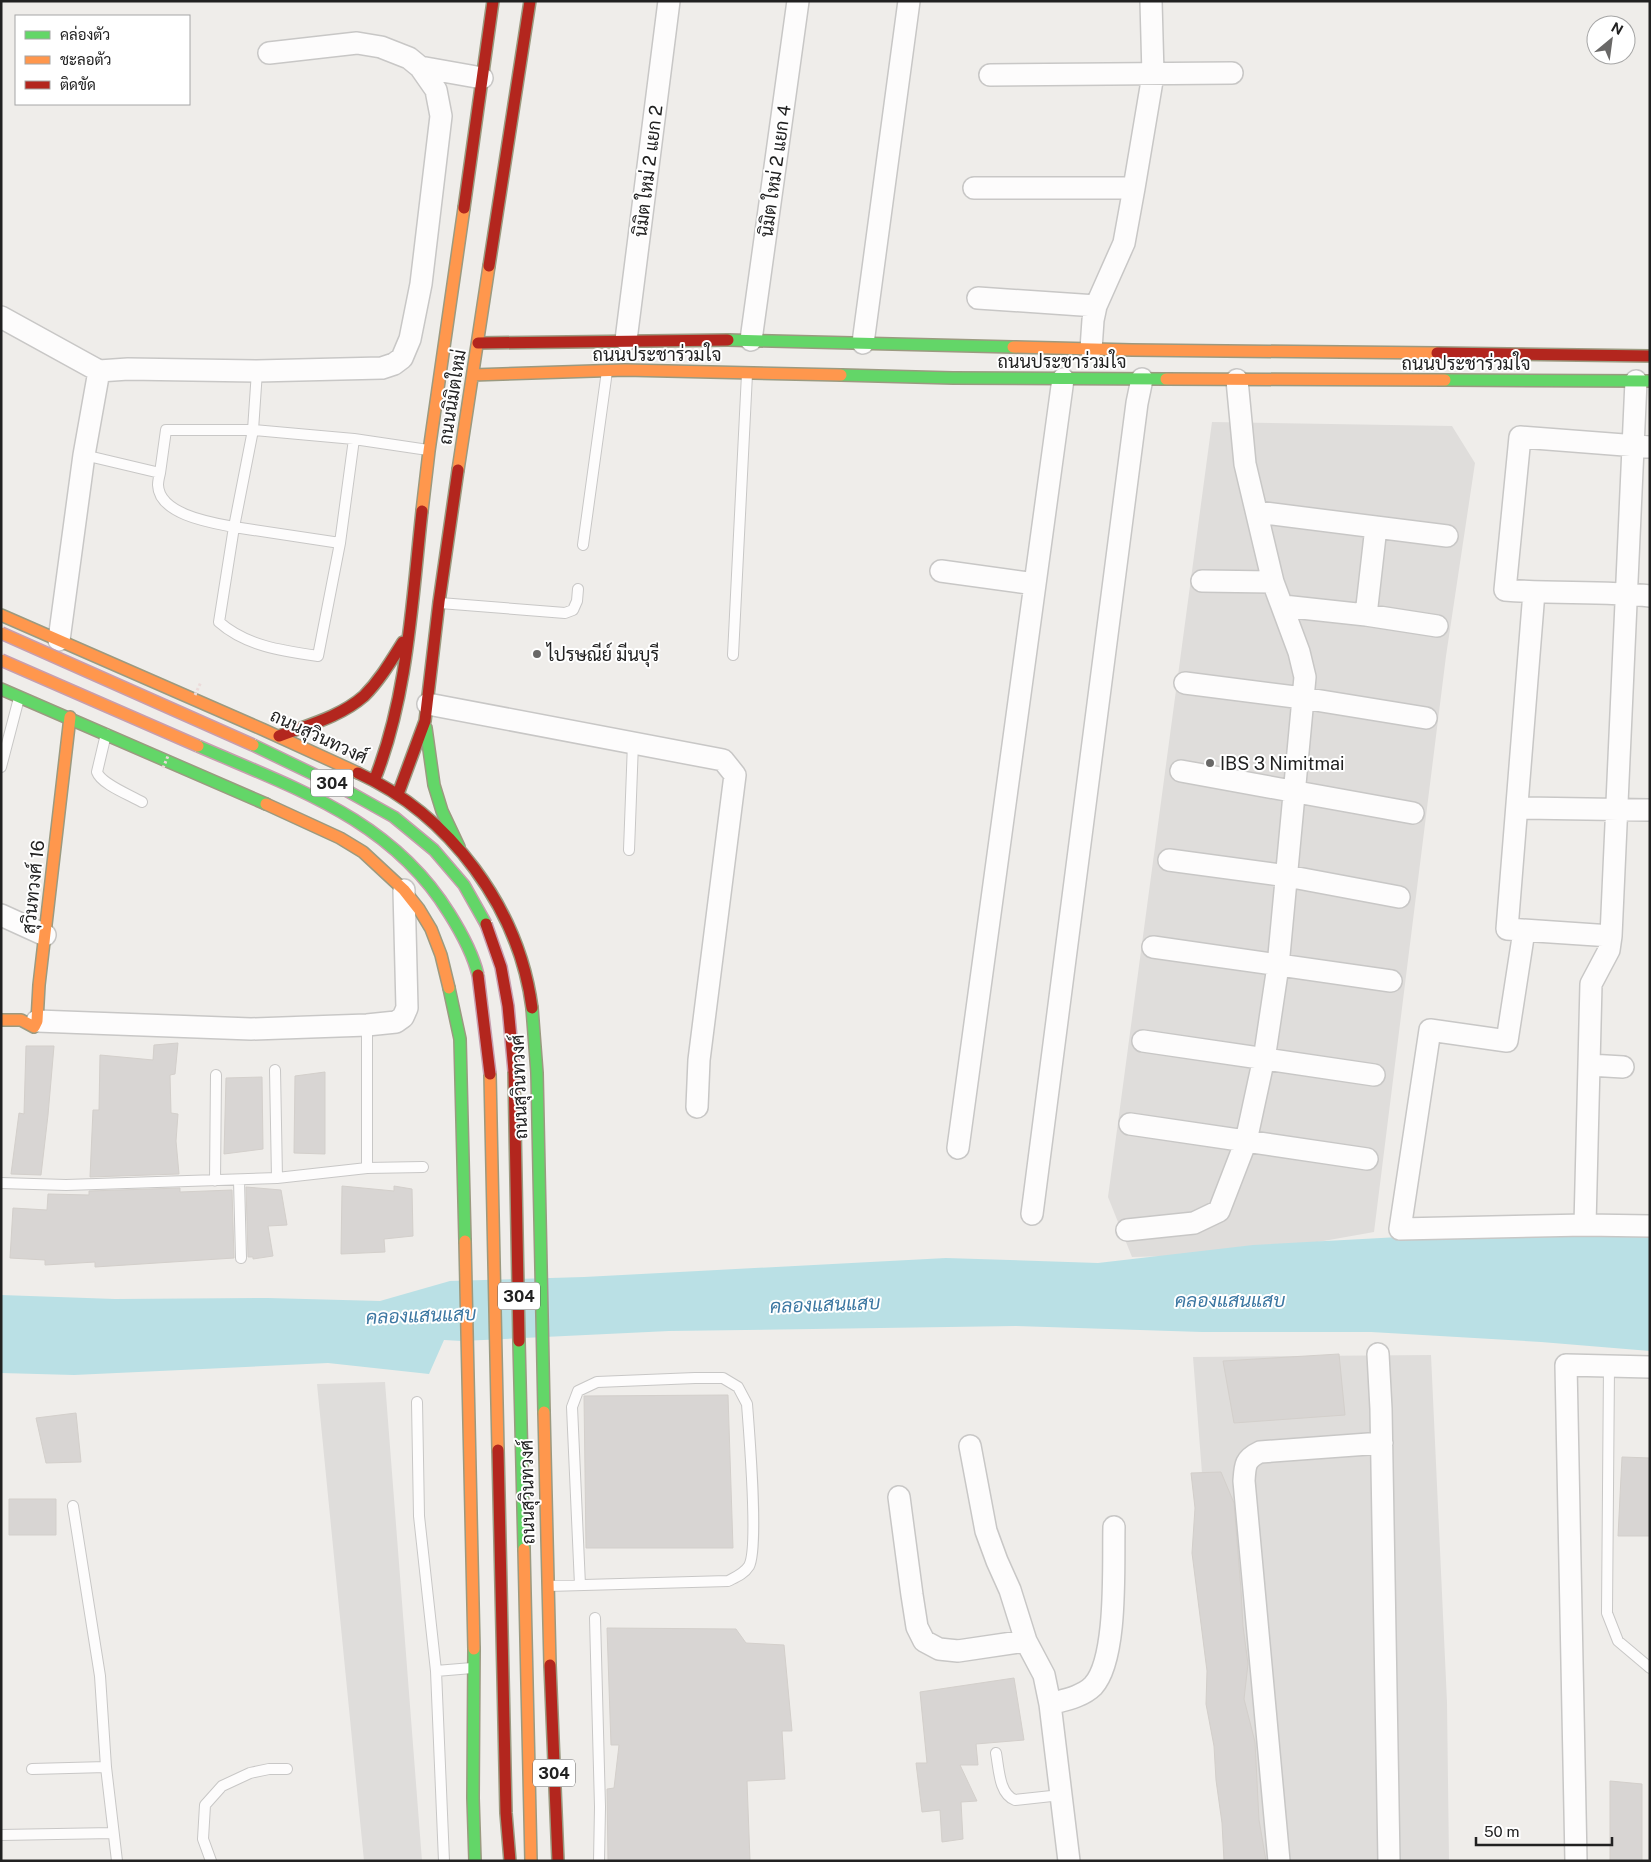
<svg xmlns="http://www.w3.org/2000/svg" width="1651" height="1862" font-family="'Public Sans',Sarabun,sans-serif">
<rect width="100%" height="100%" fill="#efedea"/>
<path fill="#dfdddb" d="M1212,422L1452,426L1475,463L1446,656L1374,1232L1251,1254L1132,1257L1108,1197Z
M1431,1355L1447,1702L1449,1861H1232L1193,1357Z
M385,1382L422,1861H364L317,1384Z"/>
<path fill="#bae0e5" d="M1418,1236H1650V1351L1541,1342L1371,1332H1202L1016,1326L669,1331L462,1341L444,1340L429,1374L328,1363L74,1375L1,1373V1295L115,1299L268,1298L380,1301L450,1281L584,1277L946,1258L1098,1263L1253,1245Z"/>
<path fill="#d8d5d3" stroke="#d3cfcb" d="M178,1043L175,1074L170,1075L171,1113L178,1114L176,1141L179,1174L90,1177L93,1110H99L100,1055L153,1060L154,1045Z
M26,1046H54L48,1115L41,1175L11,1174L19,1113L24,1114Z
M325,1072V1154L294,1153L295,1076Z
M262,1077L263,1149L224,1154L226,1078Z
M342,1186L394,1191V1186L412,1189L413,1236L384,1239L385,1252L341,1254Z
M246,1187L281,1190L287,1225L268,1226L273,1256L253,1259V1257H248Z
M180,1188V1192L232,1190L234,1258L95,1267V1262L45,1265V1260L10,1258L13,1208L47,1210L48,1194L89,1195V1191Z
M1339,1354L1345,1415L1234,1423L1223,1361Z
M728,1395L733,1548H586L584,1396Z
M76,1413L81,1462L46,1463L36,1418Z
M1622,1457L1650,1458V1536H1618Z
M1221,1472L1234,1503L1241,1590L1243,1626L1248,1664L1244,1699L1255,1742L1259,1820L1266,1861H1224L1222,1823L1216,1780L1214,1746L1206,1704L1207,1671L1192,1553L1195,1508L1191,1473Z
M9,1499H56V1535H9Z
M607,1628L736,1629L746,1643L784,1645L792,1731H782L785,1779L747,1781L750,1861H608L607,1789L614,1788L619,1745H611Z
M1014,1678L1024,1740L976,1744L978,1765H960L977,1801L961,1802L963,1839L942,1842L940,1810L922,1812L916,1763H927L920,1692Z
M1610,1781L1642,1784V1861H1610Z"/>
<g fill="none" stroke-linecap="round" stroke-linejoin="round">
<defs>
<path id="lane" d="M257,371L253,430L354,439L428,450
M84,455L160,473C159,477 158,482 158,485C159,515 213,523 234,527L219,622C246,646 283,651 318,656L340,543L354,439
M160,473L166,430H253L234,527L340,543
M583,545L607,371
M440,603L565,613L573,610L577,601L578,589
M733,655L747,374
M106,734L97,772C101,784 130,795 142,802
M1,767L19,698
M629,850L633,743
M275,1070L277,1178L367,1168V1025
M367,1168L423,1167
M239,1180L241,1258
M215,1181L216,1075
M1,1183L66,1185L277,1178
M1609,1366L1607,1613L1618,1641L1650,1668
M417,1402L419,1516L436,1671
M73,1506L100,1676L106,1767L117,1861
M548,1586L728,1581C736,1577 744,1574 749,1566C759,1548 749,1431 747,1404L738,1387L723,1378H695L597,1382L578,1391L572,1407L580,1585
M595,1618L600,1807L599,1861
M996,1753C999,1769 999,1794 1015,1800L1061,1795
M32,1769L106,1767
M1,1835L113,1833
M211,1861L203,1839L205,1805L222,1786L250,1773L269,1769H287
M444,1861L436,1671L472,1668"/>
<path id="street" d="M420,67L482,78
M990,75L1232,73
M974,188H1134
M978,298L1096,306
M1,317L99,371
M626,340L669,1
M751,340L798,1
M863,343L909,1
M1091,349L1093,320L1096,306L1124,243L1134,188L1153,75L1151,1
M1650,447L1520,437L1505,590C1553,594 1601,591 1650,596
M1257,512L1447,536
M941,571L1035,584
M1202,581L1273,582
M1534,592L1507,929L1611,936
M1283,606L1366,615L1437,626
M1366,615L1376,527
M59,640L84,455L99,371L128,369L257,371L382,368L394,364L402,358L410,339L421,284L441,116L436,90L420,67L409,58L381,47L357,43L269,53
M1185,683L1303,698L1426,718
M428,704L723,760L735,775L699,1060L697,1107
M1181,771L1413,813
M1518,808L1650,810
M1169,860L1287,876L1399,897
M1,915L45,935
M1524,931L1507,1041L1430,1030L1400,1229L1585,1225L1650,1226
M1153,947L1391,981
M37,1021L251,1029L367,1025L396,1022L403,1017L407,1008L404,890
M1143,1041L1374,1075
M1589,1065L1623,1067
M1130,1124L1367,1159
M958,1148L1063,379
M1032,1214L1137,403L1142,379
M1585,1225L1591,984L1609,950L1611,936L1636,381
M1127,1230L1194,1223L1219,1211L1246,1141L1265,1053L1278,966L1305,677L1299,652L1273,582L1245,464L1237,380
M1378,1354L1381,1409L1389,1861
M970,1446L986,1531L997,1561L1010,1590L1026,1641
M899,1497L912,1595L917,1627L924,1641L939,1649L958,1651L1026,1641L1044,1675L1050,1704L1069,1861
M1050,1704C1064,1700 1082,1697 1093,1686C1118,1659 1113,1565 1114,1527
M1279,1861L1244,1481C1245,1465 1245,1459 1260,1452L1382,1443
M1576,1861L1566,1365L1650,1367"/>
<path id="fast" d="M728,340L1013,347
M841,375L953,378L1166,379
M1445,380L1650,381
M1,689L266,804
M426,728L434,785L442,811L459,847
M449,988L460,1039L465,1241
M532,1008L537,1073L544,1412
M519,1341L524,1549
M474,1649L473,1798L475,1861"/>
<path id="slow" d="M1013,347L1132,350L1437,353
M473,375L625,370L841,375
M1166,379L1445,380
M458,470L489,266
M422,511L429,451L464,208
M1,615L264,730L358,773
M266,804L340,838L363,852L404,890L419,909L431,929L441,955L449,988
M1,1020H21L34,1027L37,1021L39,985L70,717
M490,1074L498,1450
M465,1241L474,1649
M544,1412L550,1665
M524,1549L531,1861"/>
<path id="jam" d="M464,208L493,1
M489,266L530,1
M478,343L728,340
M1437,353L1650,356
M279,736C308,725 340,717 364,696C380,680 391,661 403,642
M358,773C450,815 519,908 532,1008
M374,781C408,697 412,600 422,511
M398,794L425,721L439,602L458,470
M514,1071L519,1341
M498,1450L506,1813L510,1861
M550,1665L558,1861"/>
</defs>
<use href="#lane" stroke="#c8c7c6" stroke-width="12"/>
<use href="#street" stroke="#c8c7c6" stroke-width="24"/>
<use href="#fast" stroke="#9b9a80" stroke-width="14"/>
<use href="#slow" stroke="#9b9a80" stroke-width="14"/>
<use href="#jam" stroke="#9b9a80" stroke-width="14"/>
<use href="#lane" stroke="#fdfcfc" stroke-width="10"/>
<use href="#street" stroke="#fdfcfc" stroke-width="21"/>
<use href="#fast" stroke="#63d668" stroke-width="11"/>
<use href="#slow" stroke="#ff974d" stroke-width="11"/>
<use href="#jam" stroke="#b3261e" stroke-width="11"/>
<defs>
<path id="fast-bridge" d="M253,745L342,788L394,817L434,850L464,885L486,924
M198,746C294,788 391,819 449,913C461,932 473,954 478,975"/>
<path id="slow-bridge" d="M1,633L253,745
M1,660L198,746"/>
<path id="jam-bridge" d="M486,924L501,967L508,1006L514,1071
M478,975L490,1074"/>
</defs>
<use href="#fast-bridge" stroke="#c79eae" stroke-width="14" stroke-linecap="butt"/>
<use href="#slow-bridge" stroke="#c79eae" stroke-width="14" stroke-linecap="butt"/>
<use href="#jam-bridge" stroke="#c79eae" stroke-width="14" stroke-linecap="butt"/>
<path stroke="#ecdbda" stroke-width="3" stroke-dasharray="2.5 2.5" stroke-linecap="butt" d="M195,695L201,682
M163,768L168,756"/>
<use href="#fast-bridge" stroke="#63d668" stroke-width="11"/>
<use href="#slow-bridge" stroke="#ff974d" stroke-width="11"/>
<use href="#jam-bridge" stroke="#b3261e" stroke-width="11"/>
</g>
<g fill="#696867" stroke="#fff" stroke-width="2">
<circle cx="537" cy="654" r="5"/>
<circle cx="1210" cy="763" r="5"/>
</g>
<g text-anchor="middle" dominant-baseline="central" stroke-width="4" stroke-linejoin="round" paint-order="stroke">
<g fill="#fff" stroke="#646464" stroke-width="1">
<rect x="311" y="769.5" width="42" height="27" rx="4"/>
<rect x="498" y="1282.5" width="42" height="27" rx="4"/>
<rect x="533" y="1759.5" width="42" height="27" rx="4"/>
</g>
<g font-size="16" font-weight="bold" fill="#212121">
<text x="332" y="783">304</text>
<text x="519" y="1296">304</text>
<text x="554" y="1773">304</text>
</g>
<g font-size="18" fill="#212121" stroke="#fff">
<text transform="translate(648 171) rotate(-83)">นิมิต ใหม่ 2 แยก 2</text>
<text transform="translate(775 171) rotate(-82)">นิมิต ใหม่ 2 แยก 4</text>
<text x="657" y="354">ถนนประชาร่วมใจ</text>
<text x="1062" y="361">ถนนประชาร่วมใจ</text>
<text x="1466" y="363">ถนนประชาร่วมใจ</text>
<text transform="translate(452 397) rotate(-81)">ถนนนิมิตใหม่</text>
<text transform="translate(319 736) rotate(25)">ถนนสุวินทวงศ์</text>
<text transform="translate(33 887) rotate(-84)">สุวินทวงศ์ 16</text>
<text transform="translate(519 1087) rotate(-92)">ถนนสุวินทวงศ์</text>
<text transform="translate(527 1492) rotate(-91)">ถนนสุวินทวงศ์</text>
</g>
<g font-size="18" fill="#212121" stroke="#fff" text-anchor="start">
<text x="547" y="654">ไปรษณีย์ มีนบุรี</text>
<text x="1220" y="763">IBS 3 Nimitmai</text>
</g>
<g font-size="19" font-style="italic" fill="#3c77a2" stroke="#fff">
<text x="1230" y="1300">คลองแสนแสบ</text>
<text transform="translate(825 1304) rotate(-2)">คลองแสนแสบ</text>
<text transform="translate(421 1315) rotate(-2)">คลองแสนแสบ</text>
</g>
</g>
<rect width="1651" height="1862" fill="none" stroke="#212121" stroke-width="5"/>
<rect x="15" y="15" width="175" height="90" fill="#ffffff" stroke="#a6a6a6"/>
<rect x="25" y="31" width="25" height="8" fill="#63d668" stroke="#a6a6a6"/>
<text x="60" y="40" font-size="15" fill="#212121">คล่องตัว</text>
<rect x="25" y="56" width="25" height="8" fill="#ff974d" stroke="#a6a6a6"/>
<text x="60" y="65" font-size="15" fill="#212121">ชะลอตัว</text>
<rect x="25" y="81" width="25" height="8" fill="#b3261e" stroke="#a6a6a6"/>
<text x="60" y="90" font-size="15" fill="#212121">ติดขัด</text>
<g transform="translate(1611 40) rotate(29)"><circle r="24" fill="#ffffff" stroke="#a6a6a6"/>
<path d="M0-4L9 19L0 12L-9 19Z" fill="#696867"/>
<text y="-8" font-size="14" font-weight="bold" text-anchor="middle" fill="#212121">N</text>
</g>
<path d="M1476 1837v8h136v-8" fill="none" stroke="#212121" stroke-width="2.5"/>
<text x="1484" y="1837" font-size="15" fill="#212121" stroke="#ffffff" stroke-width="4" paint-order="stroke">50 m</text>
</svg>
